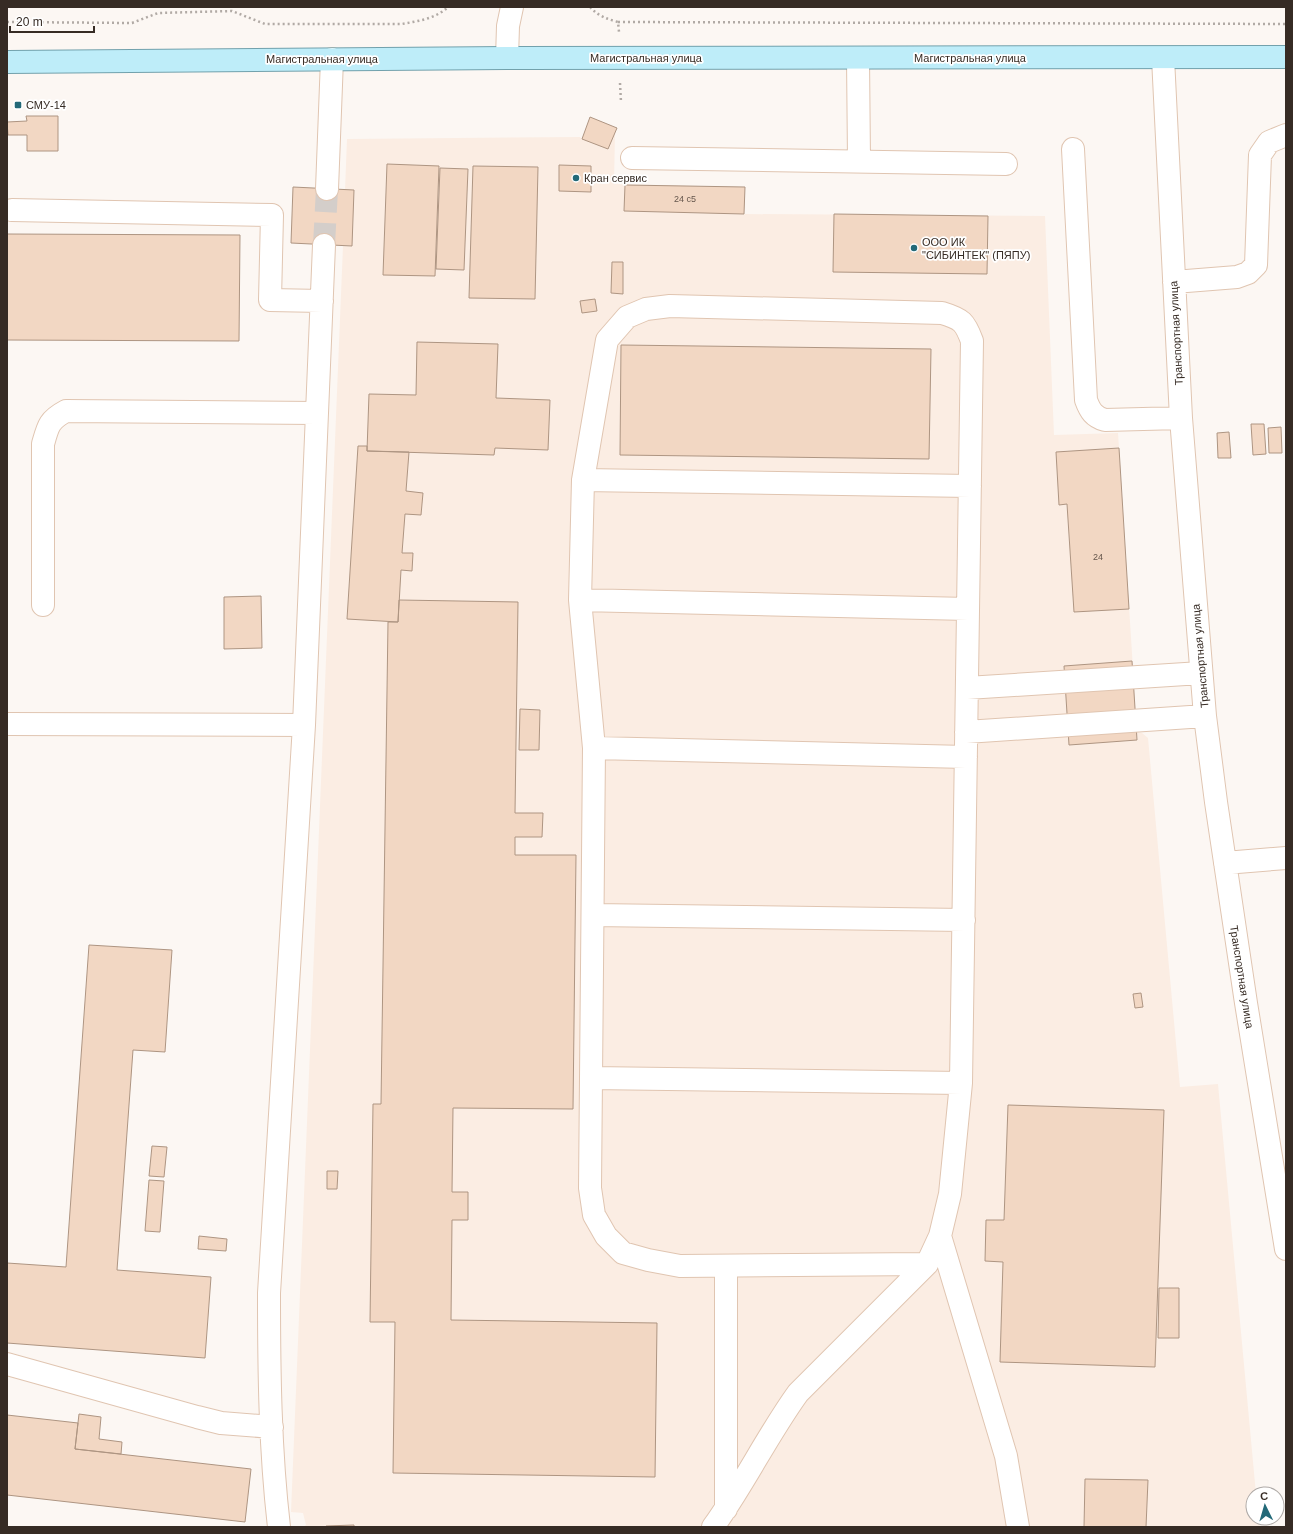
<svg xmlns="http://www.w3.org/2000/svg" width="1293" height="1534" font-family="Helvetica,sans-serif">
<rect width="100%" height="100%" fill="#fcf7f3"/>
<path fill="#fbede3" d="M590,117L617,128L615,133L614,184L745,187L744,214L1045,216L1054,435L1118,433L1137,732L1142,733L1148,738L1180,1087L1218,1084L1256,1494H1253V1518H1259L1260,1527H303L306,1525L303,1513L291,1512L343,246H351L345,190L347,139L580,137L582,139Z"/>
<path fill="#f2d7c3" stroke="#ae9582" d="M26,116H58V151H27V135H8L7,122L27,121Z
M590,117L617,128L608,149L582,139Z
M387,164L439,166L435,276L383,275Z
M559,165L591,166V192L559,191Z
M473,166L538,167L535,299L469,298Z
M440,168L468,169L464,270L436,269Z
M625,185L745,187L744,214L624,211Z
M293,187L354,190L352,246L291,243Z
M834,214L988,216L987,274L833,272Z
M7,234L240,235L239,341L7,340Z
M612,262H623V294L611,293Z
M595,299L597,311L582,313L580,301Z
M417,342L498,344L496,398L550,400L548,450L495,448L494,455L367,451L369,394L416,395Z
M621,345L931,349L929,459L620,455Z
M1251,424H1264L1266,454L1253,455Z
M1281,427L1282,453H1269L1268,428Z
M1229,432L1231,458H1218L1217,433Z
M358,446H367V451L409,452L406,491L423,493L421,515L405,514L402,553H413L412,571L401,570L398,622L347,619Z
M1119,448L1129,609L1074,612L1067,504L1059,505L1056,452Z
M261,596L262,648L224,649V597Z
M399,600L518,602L515,813H543L542,837H515V855H576L573,1109L453,1108L452,1192H468V1220H452L451,1320L657,1323L655,1477L393,1473L395,1322H370L373,1104H381L388,622H398Z
M1132,661L1137,740L1069,745L1064,666Z
M520,709L540,710L539,750H519Z
M89,945L172,950L165,1052L133,1050L117,1270L211,1277L205,1358L7,1343V1263L66,1267Z
M1141,993L1143,1007L1135,1008L1133,994Z
M1008,1105L1164,1110L1155,1367L1000,1362L1003,1262L985,1261L986,1220H1004Z
M152,1146L167,1147L164,1177L149,1176Z
M327,1171H338L337,1189H327Z
M149,1180L164,1181L160,1232L145,1231Z
M199,1236L227,1239L226,1251L198,1249Z
M1159,1288H1179V1338H1158Z
M79,1414L101,1417L99,1439L122,1442L121,1454L75,1449Z
M7,1415L78,1423L75,1449L251,1469L245,1522L7,1495Z
M1085,1479L1148,1480L1146,1527H1084Z
M354,1525V1527H326V1526Z"/>
<g fill="none" stroke-linecap="round" stroke-linejoin="round">
<path stroke="#d4ceca" stroke-width="22" stroke-dasharray="22 11" stroke-linecap="butt" d="M324,245L327,189"/>
<defs>
<path id="minor" d="M507,58L508,26L512,7
M858,58L859,161
M1163,58L1181,418L1205,716L1216,802L1246,1003L1286,1249
M1073,149L1086,400C1090,411 1094,417 1105,420L1181,418
M632,158L1006,164
M327,189L332,59
M12,210L272,215L270,300L322,301
M1174,282L1237,277L1248,273L1256,265L1260,155L1269,142L1286,135
M583,480L970,486
M580,600L968,609
M43,605V444C48,426 49,420 66,411L317,413
M967,688L1201,673
M7,724L304,725
M966,732L1205,716
M594,748L966,757
M1225,863L1286,858
M593,915L964,920
M591,1078L961,1083
M940,1236L1006,1456L1018,1527
M726,1266V1509
M7,1364L197,1417L221,1423L272,1427
M279,1527C270,1450 269,1371 269,1293L304,725L324,245
M713,1527C744,1484 767,1436 798,1393L927,1264L940,1236L950,1194L961,1083L972,341C965,322 962,319 942,313L670,306L646,309L627,317L607,340L583,480L580,600L594,748L590,1188L594,1215L606,1236L623,1253L648,1260L680,1266L927,1264"/>
<path id="major" d="M7,62L507,58L1286,57"/>
</defs>
<use href="#minor" stroke="#e0c5b1" stroke-width="24"/>
<use href="#major" stroke="#72a1ac" stroke-width="24"/>
<path stroke="#b1aaa5" stroke-width="2.5" stroke-dasharray="2 3" stroke-linecap="butt" d="M590,7C598,16 607,19 618,22L619,32
M7,22L132,23L158,13L232,11L265,24H402C418,21 435,19 448,7
M618,22L1286,24
M620,83L621,102"/>
<use href="#minor" stroke="#fff" stroke-width="22"/>
<use href="#major" stroke="#beedf9" stroke-width="22"/>
</g>
<g fill="#236978" stroke="#fff" stroke-width="1.5">
<rect x="14" y="101" width="8" height="8" rx="2"/>
<circle cx="576" cy="178" r="4"/>
<circle cx="914" cy="248" r="4"/>
</g>
<g text-anchor="middle" dominant-baseline="central" stroke-width="3.5" stroke-linejoin="round" paint-order="stroke">
<g font-size="9" fill="#65564c">
<text x="685" y="199">24 с5</text>
<text x="1098" y="557">24</text>
</g>
<g font-size="11" fill="#362b24" stroke="#fff">
<text x="646" y="58">Магистральная улица</text>
<text x="970" y="58">Магистральная улица</text>
<text x="322" y="59">Магистральная улица</text>
<text transform="translate(1176 333) rotate(-93)">Транспортная улица</text>
<text transform="translate(1200 656) rotate(-95)">Транспортная улица</text>
<text transform="translate(1242 977) rotate(81)">Транспортная улица</text>
</g>
<g font-size="11" fill="#362b24" stroke="#fff" text-anchor="start">
<text x="26" y="105">СМУ-14</text>
<text x="584" y="178">Кран сервис</text>
<text x="922" y="242">ООО ИК<tspan x="922" dy="13">"СИБИНТЕК" (ПЯПУ)</tspan></text>
</g>
</g>
<rect width="1293" height="1534" fill="none" stroke="#362b24" stroke-width="16"/>
<g transform="translate(1265 1506) rotate(355)"><circle r="19" fill="#ffffff" stroke="#afaaa7"/>
<path d="M0-3L7 15L0 10L-7 15Z" fill="#236978"/>
<text y="-6" font-size="11" font-weight="bold" text-anchor="middle" fill="#362b24">С</text>
</g>
<path d="M10 26v6h84v-6" fill="none" stroke="#362b24" stroke-width="2"/>
<text x="16" y="26" font-size="12" fill="#362b24" stroke="#ffffff" stroke-width="3" paint-order="stroke">20 m</text>
</svg>
